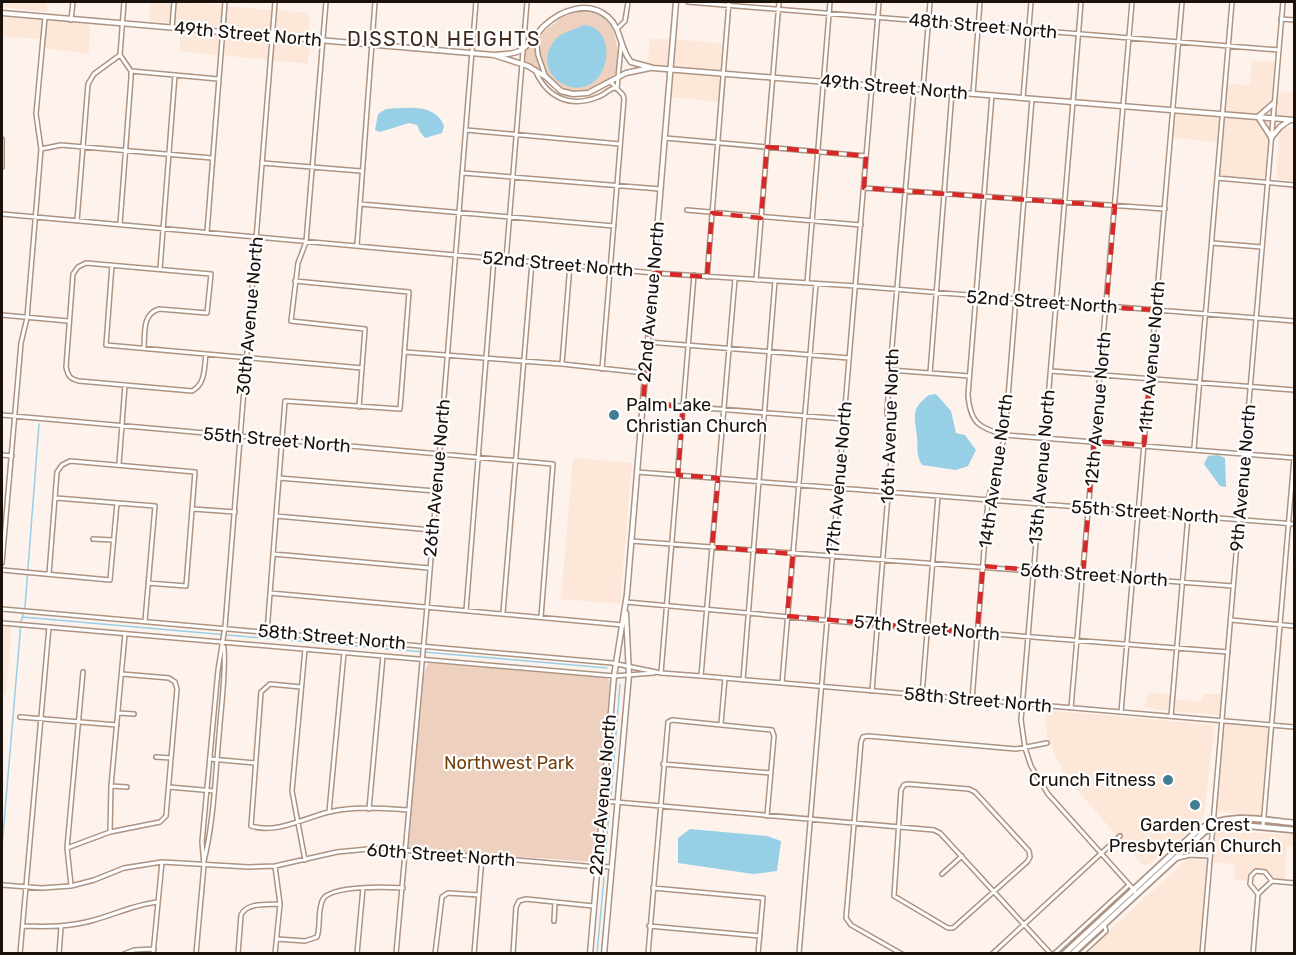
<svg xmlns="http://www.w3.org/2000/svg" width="1296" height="955" font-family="Rubik,sans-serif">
<rect width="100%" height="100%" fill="#fef3ec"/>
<path fill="#fce7d9" d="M2,2H47V12L2,7Z
M151,2H172L170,23L149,21Z
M176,2L223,5L221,27L174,24Z
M226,6L272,10L271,32L225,28Z
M276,10L309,13L310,35L275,32Z
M2,17L42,20L41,39L2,37Z
M46,20L90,24L89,54L44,48Z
M181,31L220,35L218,55L179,51Z
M224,35L270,39L268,60L222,55Z
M274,39L311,43L307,64L272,60Z
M650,39H672L669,67L647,65Z
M675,39L724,44L722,72L673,68Z
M1252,61L1276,62L1271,116L1225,112L1227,84L1250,85Z
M673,71L721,75L719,102L671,97Z
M1277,91L1294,92V118L1275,117Z
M1174,112L1221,116L1218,142L1174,138Z
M1224,116L1271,120L1266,181L1219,177Z
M1280,127L1294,129V181L1276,179Z
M573,458L632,463L620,604L561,599Z
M2,627H11L6,695L2,694Z
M1148,692L1170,694V711L1144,708Z
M1204,694H1221L1219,715L1174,711V700L1202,701Z
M1045,710L1215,725L1204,816L1200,823L1145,867L1120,839L1122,836L1120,834L1117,836L1065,776L1047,737Z
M1224,723L1270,728L1263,815L1216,812Z
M1214,830L1294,835V847L1287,846L1285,881L1273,880L1267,871L1256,870L1249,875L1248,881L1234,880L1235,864L1212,862Z
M1190,856L1208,858L1200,953L1084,954Z"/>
<path fill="#edd0bd" d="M578,12C618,11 619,42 617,73C599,85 577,102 556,85C545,76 538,68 525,62L526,50L547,29L563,17Z
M429,663L606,678L610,681L594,862L410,849L408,847L422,684L426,667Z"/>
<path fill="#96cfe6" d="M583,25C620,26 611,95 571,87C545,81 540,54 558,37C565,31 575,30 583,25Z
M386,109C408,108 435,103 444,126L442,133L425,138L420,132L417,125L409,123L380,132L375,130L378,114Z
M936,394L951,411L956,433L965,435L976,450L968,466L956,470L922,465C916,455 918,449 917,437C915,417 910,409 929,395Z
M1218,455L1225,458L1226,487L1220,486L1204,464L1208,456Z
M690,829L767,836L781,841L777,871L753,874L678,863V838Z"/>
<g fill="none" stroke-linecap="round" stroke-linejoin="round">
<path stroke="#96cfe6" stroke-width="1.5" d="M22,617L607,668
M611,796L620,684
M2,847L21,622L25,607L39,424
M605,858L609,812
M597,954L604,877"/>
<defs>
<path id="minor" d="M326,2L306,242L298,263L291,321L365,329L359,407
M688,2L1279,50
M1281,19L1294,20
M71,20L73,2
M172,28L174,2
M617,29L625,21L628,2
M536,37L538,55L545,75
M535,70C547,98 570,108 598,97C605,95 608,89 615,88
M131,71L218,79
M617,89L621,46
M923,89L930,2
M973,94L980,2
M992,95L968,395C970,423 979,428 1005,435L1294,458
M1023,98L1031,2
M1073,102L1021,720L1025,748L1031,766L1048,794L1134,890L1136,895
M466,130L620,144
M665,138L866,156
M2,139V167
M41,149L61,145L212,158
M262,163L361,171
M463,173L660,189
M1217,178L1294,185
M864,188L1165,209
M360,204L614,226
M687,210L861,225
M2,214L654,273L856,286L1294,321
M77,221L88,84L94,74L120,55
M120,224L131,78V71L120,55L124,2
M207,232L225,2
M1212,243L1262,247
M357,245L375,2
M506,260L527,2
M112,265L106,345L362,368
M160,269L175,75
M707,277L729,2
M756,280L779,2
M807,283L830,2
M2,315L68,321
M648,342L849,358
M144,348C145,333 142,314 159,309L207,313L211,274L86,263L78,267L73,274L66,367C68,376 70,379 79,381L192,391C206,384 204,367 206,354
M405,352L562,364L645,373
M562,364L570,264
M602,369L624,99L623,95L610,81
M890,370L969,376
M1051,371L1294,390
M930,373L952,92
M643,403L844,419
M2,415L553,464L541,617
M1194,448L1232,2
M2,455L12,456
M119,464L125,385
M637,472L1294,524
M279,478L435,491
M56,498L155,506L145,621
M193,509L235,512
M276,516L432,530
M93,539L112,540
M631,541L1233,586
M273,554L429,568
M2,563L21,343L27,318L41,149L36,114L45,17
M2,570L110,580L117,503
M49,574L57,472L62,465L70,461L195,472L186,586L148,583
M270,593L623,625
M626,602L878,625L1228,652
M466,611L494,258
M503,613L532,262
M1231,620L1294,626
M267,632L285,401L400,409L409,292L295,281
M305,649L292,791L305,860
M661,673L694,275
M701,676L735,279
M743,680L775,281
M782,683L816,284
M301,687L270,684L261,692L251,826C277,834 304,818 329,812C354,806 382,808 408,810
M872,691L892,446L887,412L890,370L914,89
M922,695L938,496
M972,700L988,500L1005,435L1032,99
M1071,708L1132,2
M1121,712L1182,2
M118,713L134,714
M1171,716L1188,516
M20,717L117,725
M721,724L725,678
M156,757L171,758
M210,759L255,763
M663,764L771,773
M908,784L969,789L975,792L1029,851L1030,857L1027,862L953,928H948L894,896L901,790L904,785Z
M111,786L127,787
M169,787L214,791
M604,801L934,830L940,833L1051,954
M369,809L383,656
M329,812L344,653
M1263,827L1294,458
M110,832L111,786L125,634
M67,848L110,832L160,822L166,816L177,689L175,682L169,678L122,674
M1178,858L1190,855L1210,856
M275,866L280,904L275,954
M597,866L611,867
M942,874L962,856
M2,885L42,888L71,886L94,880L124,868L162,862L249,867L275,866L337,852L379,848L597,867
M71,885L67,848L83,672
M653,888L763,898L758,954
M1258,894L1250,884L1251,876L1256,871L1265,872L1272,881L1294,883
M554,921L555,902
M23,926C47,927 70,927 94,920C116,914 136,904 158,902
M649,926L760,936
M277,939L305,941L317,937C321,926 317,910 323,899C332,885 387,887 403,888
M20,954L49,627
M59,954L61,927
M124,954L134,950L154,949
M153,954L162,862
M238,954L241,915C247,902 267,905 280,904
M357,954L363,888
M396,954L427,607L476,2
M435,954L442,897L448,893L479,895
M474,954L482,857
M513,954L516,907L519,901L526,899L593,906
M648,954L668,722L672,720L772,730L774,736L767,816
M799,954L872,86
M902,954L851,925L846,918L861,742L863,737L868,736L1016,749L1047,743
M992,954L1120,836
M1253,954L1258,894L1272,881"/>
<path id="tertiary" d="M872,86L879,2
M1073,102L1081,2
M2,609L612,663L661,673L701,676L1294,727
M2,623L614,676L654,673
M204,861C214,820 215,777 219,736C221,706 226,676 224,647
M196,954L204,865L202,842L218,670L225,627L275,2
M1054,954L1129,885
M1081,954L1106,931L1104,924
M1202,954L1283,2"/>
<path id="secondary" d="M2,13L494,55L528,66L546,77L561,91L573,94L588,93L626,73L650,68
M494,55C503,54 514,55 521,50C531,44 536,34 544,26C561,10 588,0 608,17C622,29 619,48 631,62L653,68L1294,120
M1259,116L1274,103
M1258,117L1271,137
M1271,138L1280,127L1290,120
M590,954L614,676L627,594L676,2
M604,954L629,675L626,613"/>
<path id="primary" d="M1064,954L1198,830C1227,811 1262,820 1294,823
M1072,954L1204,832L1218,825L1229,824L1294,830"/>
</defs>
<use href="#minor" stroke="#ac9382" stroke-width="6"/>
<use href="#tertiary" stroke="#ac9382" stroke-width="6"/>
<use href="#secondary" stroke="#ac9382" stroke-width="7"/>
<use href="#primary" stroke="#ac9382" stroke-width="8"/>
<use href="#minor" stroke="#fff" stroke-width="3"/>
<use href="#tertiary" stroke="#fff" stroke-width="3"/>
<use href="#secondary" stroke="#fff" stroke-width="4"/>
<use href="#primary" stroke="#fff" stroke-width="4.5"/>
</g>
<path fill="none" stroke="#d62828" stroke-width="4.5" stroke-dasharray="12 8" stroke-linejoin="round" d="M767,147L866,156L864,188L1115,206L1106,307L1156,310L1150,379L1144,445L1094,441L1083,574L983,566L977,633L787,616L793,554L712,547L718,478L678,475L683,407L643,403L654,273L707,277L712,213L761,218Z"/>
<g fill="#417e95" stroke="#fff" stroke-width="2">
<circle cx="614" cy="415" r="6"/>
<circle cx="1168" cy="780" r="6"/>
<circle cx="1195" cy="805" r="6"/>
</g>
<g text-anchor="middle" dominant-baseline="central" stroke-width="4.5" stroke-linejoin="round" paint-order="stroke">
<g font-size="18" fill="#1b110b" stroke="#fff">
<text transform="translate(983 26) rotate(5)">48th Street North</text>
<text transform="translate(248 34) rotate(5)">49th Street North</text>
<text transform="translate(894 87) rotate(5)">49th Street North</text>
<text transform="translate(558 264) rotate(5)">52nd Street North</text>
<text transform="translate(651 302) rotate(-85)">22nd Avenue North</text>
<text transform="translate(1042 302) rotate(4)">52nd Street North</text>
<text transform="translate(250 316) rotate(-85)">30th Avenue North</text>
<text transform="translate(1152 357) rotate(-85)">11th Avenue North</text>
<text transform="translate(1098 409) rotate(-85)">12th Avenue North</text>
<text transform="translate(890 426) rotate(-88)">16th Avenue North</text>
<text transform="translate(277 440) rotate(5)">55th Street North</text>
<text transform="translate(1042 467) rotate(-85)">13th Avenue North</text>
<text transform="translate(996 471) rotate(-82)">14th Avenue North</text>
<text transform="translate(437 478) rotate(-85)">26th Avenue North</text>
<text transform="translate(839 478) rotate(-85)">17th Avenue North</text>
<text transform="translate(1243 478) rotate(-85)">9th Avenue North</text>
<text transform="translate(1145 512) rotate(4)">55th Street North</text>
<text transform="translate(1094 575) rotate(4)">56th Street North</text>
<text transform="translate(927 628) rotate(5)">57th Street North</text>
<text transform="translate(332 637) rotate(5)">58th Street North</text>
<text transform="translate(978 700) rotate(5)">58th Street North</text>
<text transform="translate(603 795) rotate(-85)">22nd Avenue North</text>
<text transform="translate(441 855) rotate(4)">60th Street North</text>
</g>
<g font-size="18" fill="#1b110b" stroke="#fff" text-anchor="start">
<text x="626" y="405">Palm Lake<tspan x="626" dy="21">Christian Church</tspan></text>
<text x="1156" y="780" text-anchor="end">Crunch Fitness</text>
<text x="1195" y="825" text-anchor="middle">Garden Crest<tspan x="1195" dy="21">Presbyterian Church</tspan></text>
</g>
<g font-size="18" fill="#763f0d" stroke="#fff">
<text x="509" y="763">Northwest Park</text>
</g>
<g font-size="20" letter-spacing="1.5" fill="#402b1d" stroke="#fff">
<text x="444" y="39">DISSTON HEIGHTS</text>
</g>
</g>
<rect width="1296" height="955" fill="none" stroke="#1b110b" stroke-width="6"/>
</svg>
